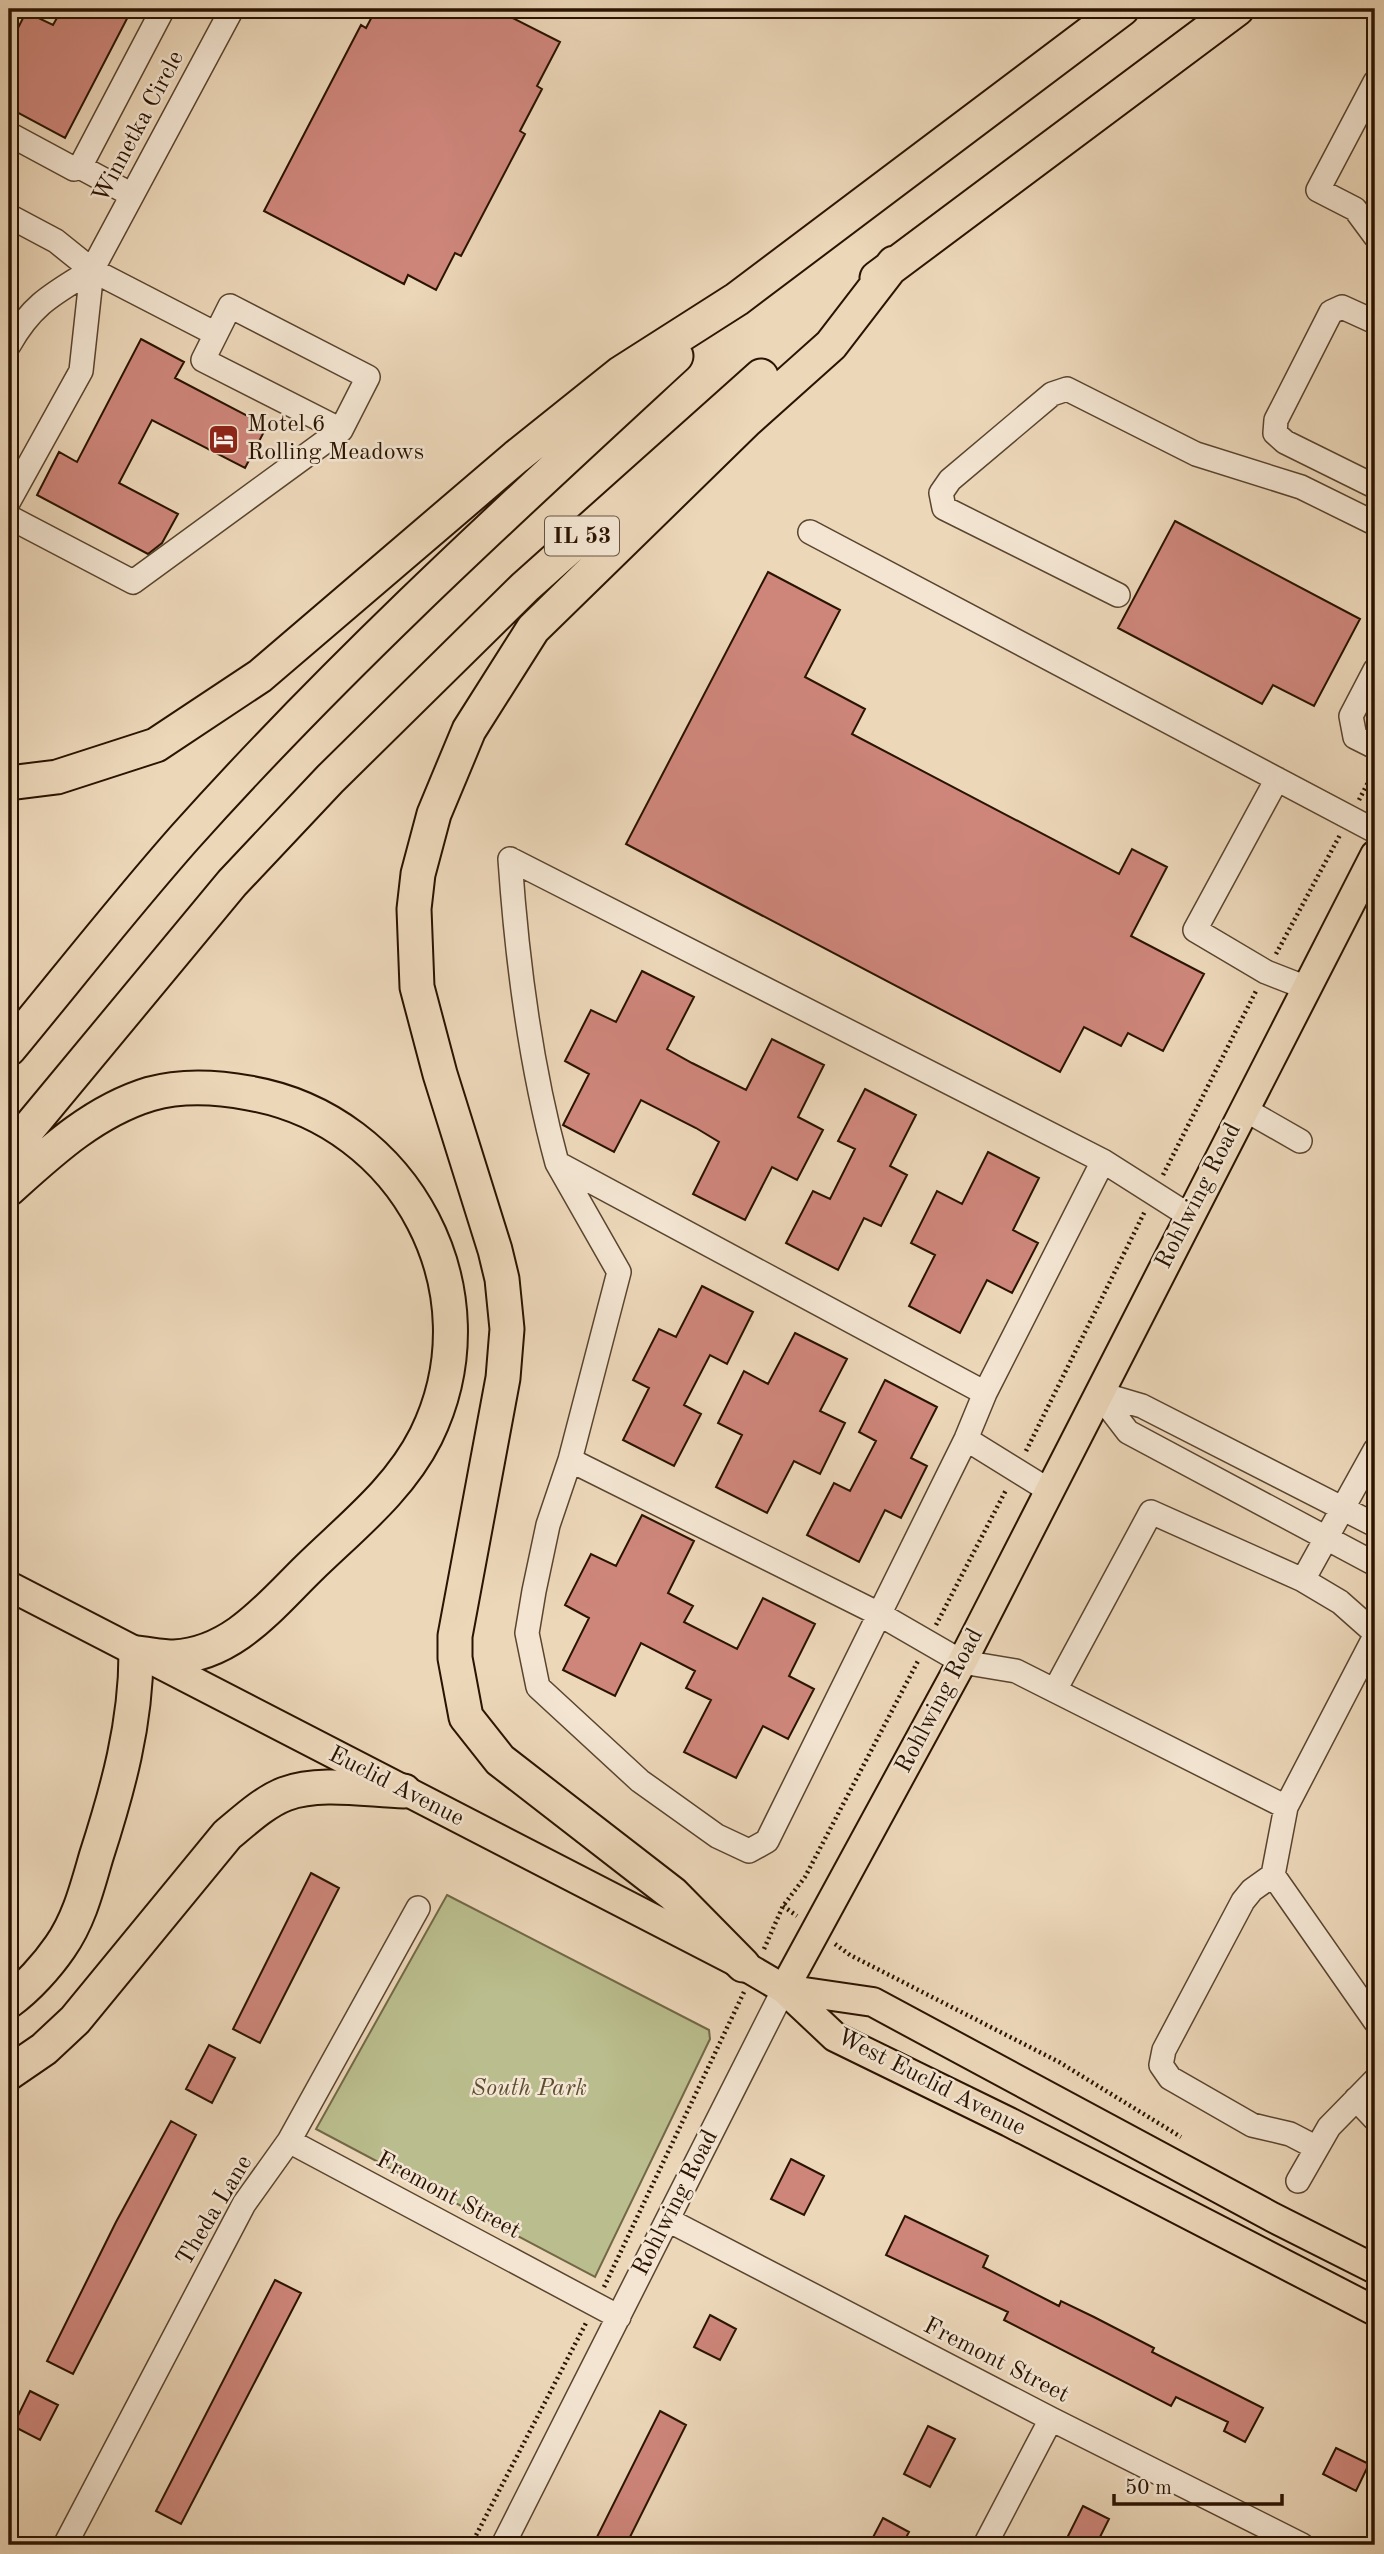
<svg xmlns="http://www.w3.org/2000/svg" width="1384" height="2554" font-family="'Old Standard TT',serif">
<rect width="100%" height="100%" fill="#ecd7b9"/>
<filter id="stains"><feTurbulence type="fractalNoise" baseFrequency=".00286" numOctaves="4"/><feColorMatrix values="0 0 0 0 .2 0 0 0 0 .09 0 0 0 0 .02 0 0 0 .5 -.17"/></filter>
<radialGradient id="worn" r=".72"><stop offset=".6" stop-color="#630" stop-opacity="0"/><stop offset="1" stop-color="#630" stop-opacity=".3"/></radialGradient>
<path fill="#babd8d" stroke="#726846" stroke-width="2" d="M447,1895L709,2030L710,2039L595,2277L316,2129Z"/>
<path fill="#ce867b" stroke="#2a1300" stroke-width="2" d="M62,9H132L65,138L9,108V46L26,12L53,25Z
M376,9H495L560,42L537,86L542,89L520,131L525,134L461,256L455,253L436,290L408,275L404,284L264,211L361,25L366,28Z
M141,339L184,362L175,378L267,426L245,468L152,420L119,483L178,514L162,543L148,554L37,495L59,452L77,462Z
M1175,521L1360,619L1314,706L1273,685L1262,704L1118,628Z
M768,572L840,610L805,677L865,709L852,734L1119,874L1132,849L1167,867L1131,936L1204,974L1163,1051L1128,1033L1121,1046L1084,1027L1060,1072L626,844Z
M642,971L694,997L667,1049L692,1063L746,1090L772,1039L824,1065L798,1117L823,1130L797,1180L772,1167L745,1220L693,1194L719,1142L696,1128L641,1100L614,1152L563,1125L589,1074L565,1061L591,1010L616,1022Z
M865,1089L916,1115L890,1166L907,1175L881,1226L864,1218L838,1270L786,1243L813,1191L830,1199L855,1149L838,1141Z
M988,1152L1039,1178L1013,1230L1038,1243L1012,1293L987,1280L960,1333L909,1306L935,1255L911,1243L937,1191L962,1204Z
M702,1286L753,1312L727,1364L710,1355L684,1405L701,1414L674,1466L623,1440L649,1388L633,1380L659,1329L676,1337Z
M795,1333L847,1359L820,1411L845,1423L820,1474L794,1461L767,1513L716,1487L742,1435L718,1423L744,1371L768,1384Z
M885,1380L937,1407L911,1458L927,1466L901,1518L885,1510L859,1562L807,1535L834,1483L850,1491L876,1441L859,1432Z
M642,1515L694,1541L668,1593L693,1606L684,1622L737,1649L763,1598L815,1624L789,1676L814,1689L788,1739L763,1726L736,1778L684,1752L711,1700L686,1688L695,1671L641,1643L615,1696L563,1670L589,1618L565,1605L591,1554L616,1566Z
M311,1873L339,1888L260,2043L233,2029Z
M209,2045L235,2058L212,2103L186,2089Z
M171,2121L196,2135L73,2374L47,2361L116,2222Z
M791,2159L824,2176L804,2215L771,2199Z
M905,2216L988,2256L983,2267L1059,2306L1061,2301L1094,2317L1154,2348L1152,2352L1263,2408L1245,2442L1224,2431L1228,2422L1176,2397L1171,2406L1004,2320L1008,2312L886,2255Z
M275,2280L301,2293L181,2524L156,2511Z
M710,2315L736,2329L720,2360L694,2347Z
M30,2391L58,2405L40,2440L13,2426Z
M660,2411L686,2425L626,2545H593Z
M928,2426L955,2439L930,2487L904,2474Z
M1336,2448L1369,2464L1356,2491L1323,2474Z
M1083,2506L1109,2519L1096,2545H1082L1067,2538Z
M883,2518L909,2532L902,2545H869Z"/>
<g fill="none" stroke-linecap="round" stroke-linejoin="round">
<defs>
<path id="minor" d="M1375,82L1318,190L1355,209L1375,236
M9,134L74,169L80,167L163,9
M80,167L132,195
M9,216L56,241L92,270L216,334L230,306L368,377L341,430L133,582L9,517
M216,334L203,360L341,430
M9,345C32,304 53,294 92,270
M1374,486L1285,442L1275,433L1276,420L1331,312L1342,307L1375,322
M9,501L81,371L92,270L232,9
M810,532L1375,831
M1118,595L944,508L941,493L950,480L1052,394L1067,389L1196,454L1301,487L1372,522
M1375,670L1351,716L1355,737L1375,747
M1277,779L1195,930L1266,972L1307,988
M510,859C517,962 530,1064 557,1163L985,1393
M510,859L1103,1161L1188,1215
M1244,1109L1300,1141
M557,1163L619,1272L570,1460L548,1525L534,1591L527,1633L538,1687L640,1781L717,1836L749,1851L767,1841L966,1439L985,1393L1103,1161
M1098,1393L1128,1432L1375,1564
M1098,1393L1142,1406L1375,1525
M966,1439L1050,1491
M1375,1450L1303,1580L1340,1602L1375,1633
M570,1460L879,1614L962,1662L1016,1671L1286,1807L1273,1875L1375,2021
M1055,1690L1151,1512L1303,1580
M1286,1807L1375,1636
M1273,1875L1252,1890L1243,1901L1164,2050L1161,2065L1170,2078L1252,2125L1290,2134L1317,2148
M1356,2099L1375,2119
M289,2141L619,2317
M1298,2181L1329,2127L1375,2080
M668,2220L1051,2419L1302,2545
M65,2545L244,2204L289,2141L418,1908
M503,2545L784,1989
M985,2545L1051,2419"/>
<path id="major" d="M9,1586L743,1965L784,1989L835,2037L1009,2122L1375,2311
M784,1989L962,1662L1375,855
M784,1989L873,2002L1272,2217L1375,2269"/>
<path id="highway" d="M877,278L1237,9
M9,783L57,777L156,745L260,676L516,457L621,373L737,299L1122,9
M9,1049C67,979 124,906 185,837C338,666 508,511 676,356
M9,1152L232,883L330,779L525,587L761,376
M9,1189C51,1151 94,1111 150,1094C182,1085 217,1087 249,1093C406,1120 497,1292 426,1436C399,1490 351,1527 309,1568C270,1606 233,1654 174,1657C162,1657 148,1654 136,1653C136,1724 118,1789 96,1857C87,1888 79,1920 60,1947C47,1966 27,1988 9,2001
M743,1965L673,1894L500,1760L466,1717L455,1658V1636L503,1378L507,1329L502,1279L495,1250L440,1074L417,987L414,909L418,874L434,814L469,730L533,629L746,421L831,345L894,263
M9,2073L44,2049L75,2020L227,1835C244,1821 264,1802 285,1794C320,1781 367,1790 404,1791"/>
</defs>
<use href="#minor" stroke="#5a442e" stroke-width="26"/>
<use href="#major" stroke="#2a1300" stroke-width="32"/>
<use href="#highway" stroke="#2a1300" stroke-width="37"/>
<path stroke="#2a1300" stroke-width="4.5" stroke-dasharray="2 3.5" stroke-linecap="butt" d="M1359,800L1375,769
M1276,954L1340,835
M1163,1175L1257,989
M1026,1451L1145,1211
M936,1625L1006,1490
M783,1906L797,1916
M835,1944L850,1955L1059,2062L1181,2137
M764,1949L783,1906L805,1877L918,1661
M604,2287L744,1992
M471,2545L586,2323"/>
<use href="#minor" stroke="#f3e5d2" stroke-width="23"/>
<use href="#major" stroke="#ecd7b9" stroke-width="28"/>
<use href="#highway" stroke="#ecd7b9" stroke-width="33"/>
</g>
<defs>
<symbol id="hotel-square" viewBox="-11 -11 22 22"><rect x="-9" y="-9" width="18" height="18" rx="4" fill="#8f2418" stroke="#f3e5d2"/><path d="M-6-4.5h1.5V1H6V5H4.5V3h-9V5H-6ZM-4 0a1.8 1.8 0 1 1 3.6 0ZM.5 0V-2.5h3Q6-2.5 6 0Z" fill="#fff"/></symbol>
</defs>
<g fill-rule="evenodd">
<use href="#hotel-square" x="206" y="422" width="35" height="35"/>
</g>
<g text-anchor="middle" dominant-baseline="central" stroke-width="5" stroke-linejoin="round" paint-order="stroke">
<rect fill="#f3e5d2" stroke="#66523f" stroke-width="2" x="545" y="516.5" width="74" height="39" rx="5"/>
<g font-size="23" font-weight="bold" fill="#2a1300">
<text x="582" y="536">IL 53</text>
</g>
<g font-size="24" fill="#2a1300" stroke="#f3e5d2">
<text transform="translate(139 127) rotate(-62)">Winnetka Circle</text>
<text transform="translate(1199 1196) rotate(-63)">Rohlwing Road</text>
<text transform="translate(940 1701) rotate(-62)">Rohlwing Road</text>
<text transform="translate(396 1787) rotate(27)">Euclid Avenue</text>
<text transform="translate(931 2083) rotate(27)">West Euclid Avenue</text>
<text transform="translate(448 2196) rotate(28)">Fremont Street</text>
<text transform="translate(676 2203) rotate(-63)">Rohlwing Road</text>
<text transform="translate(215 2211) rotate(-59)">Theda Lane</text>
<text transform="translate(996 2361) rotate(27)">Fremont Street</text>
</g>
<g font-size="24" fill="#2a1300" stroke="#f3e5d2" text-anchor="start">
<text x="247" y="425">Motel 6<tspan x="247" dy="28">Rolling Meadows</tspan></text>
</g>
<g font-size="24" font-style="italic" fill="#5c4e31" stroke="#f3e5d2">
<text x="529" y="2089">South Park</text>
</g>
</g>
<rect width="1384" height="2554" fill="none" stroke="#ecd7b9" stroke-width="35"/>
<rect x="10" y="10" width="1363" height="2533" fill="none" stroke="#2a1300" stroke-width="3.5"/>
<rect x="18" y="18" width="1349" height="2519" fill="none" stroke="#2a1300" stroke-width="2"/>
<path d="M1114 2494v10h168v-10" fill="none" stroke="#2a1300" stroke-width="3.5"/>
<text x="1125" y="2494" font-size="21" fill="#2a1300" stroke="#f3e5d2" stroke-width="5" paint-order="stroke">50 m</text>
<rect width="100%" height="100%" filter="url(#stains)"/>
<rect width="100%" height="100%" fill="url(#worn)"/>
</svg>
